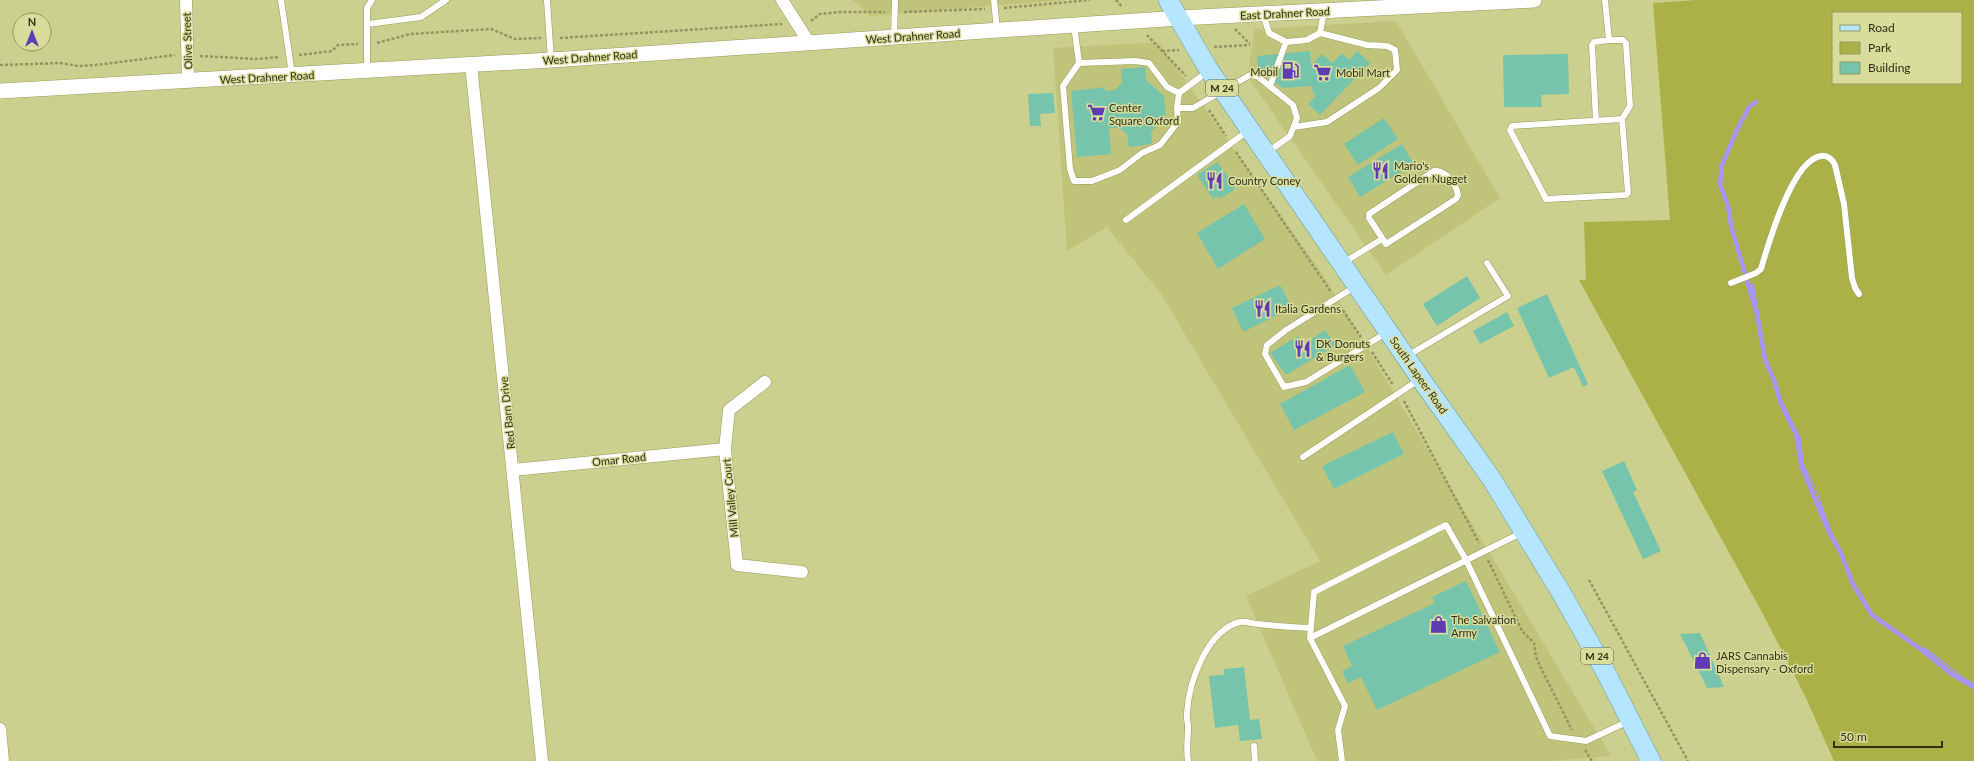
<svg xmlns="http://www.w3.org/2000/svg" width="1974" height="761" font-family="Lato,sans-serif">
<rect width="100%" height="100%" fill="#ccd08e"/>
<path fill="#c0c47b" d="M853,0H1064L870,16Z
M1396,21L1500,198L1386,275L1247,76L1255,29Z
M1158,42L1324,276L1611,756L1550,761H1317L1246,596L1320,561L1161,294L1107,227L1067,251L1053,48Z"/>
<path fill="#acb147" fill-rule="evenodd" d="M1696,0H1974V761H1834L1805,696L1764,616L1579,280H1586L1584,222L1670,220L1653,3ZM1833,13H1961V83H1833Z"/>
<path fill="#a896f7" d="M1750,283L1754,284L1767,359L1780,396L1801,438L1804,464L1817,491L1832,532L1828,529L1816,491L1802,465L1800,443L1796,429L1779,397L1773,376L1766,361L1757,306L1752,294L1749,291V284Z
M1925,647L1966,679L1974,683V685L1965,680L1924,649Z"/>
<g fill="none" stroke-linecap="round" stroke-linejoin="round">
<path stroke="#a896f7" stroke-width="4.5" d="M1756,102L1749,107L1736,132L1722,165L1720,185L1728,206L1731,226L1757,314L1765,360L1774,380L1781,404L1796,434L1802,468L1829,532L1840,551L1853,584L1872,615L1922,650L1950,673L1974,687"/>
</g>
<path fill="#76c4ab" d="M1310,51L1311,65L1322,54L1332,63L1342,53L1349,60L1357,51L1370,63L1320,115L1308,104L1316,96L1313,93L1312,86L1282,88L1258,69L1257,56Z
M1568,54L1569,94L1541,95L1542,107H1504L1503,55Z
M1145,67L1146,80L1164,96L1166,114L1151,132L1152,144L1129,147L1127,134L1119,128H1109L1111,154L1077,157L1071,91L1105,87V91L1115,90L1122,83L1121,69Z
M1053,93L1055,113L1040,114L1041,126H1030L1028,94Z
M1384,118L1398,139L1358,165L1344,144Z
M1402,144L1414,164L1360,197L1348,177Z
M1217,162L1231,180L1229,181L1235,189L1220,199L1218,196L1213,199L1197,175Z
M1244,204L1265,239L1218,269L1197,233Z
M1467,276L1480,298L1437,326L1423,304Z
M1280,285L1292,308L1243,332L1232,308Z
M1547,294L1588,384L1583,387L1574,367L1549,378L1517,308Z
M1507,312L1514,326L1480,344L1473,331Z
M1325,330L1336,345L1286,375L1270,353L1298,336L1303,345Z
M1350,365L1365,392L1294,430L1280,404Z
M1393,432L1404,454L1334,489L1322,466Z
M1624,461L1637,490L1633,492L1661,551L1643,559L1602,471Z
M1466,581L1500,652L1377,710L1361,677L1348,683L1342,671L1352,666L1343,646L1435,603L1432,597Z
M1700,633L1724,687L1707,688L1680,634Z
M1244,667L1250,720L1259,719L1262,739L1240,741L1238,725L1215,728L1209,676L1224,675V669Z"/>
<g fill="none" stroke-linecap="round" stroke-linejoin="round">
<defs>
<path id="service" d="M281,0L292,74
M547,0L551,60
M994,0L997,31
M1605,0L1609,40H1623L1626,43L1630,106L1622,119L1628,193L1626,195L1546,199L1510,130L1512,126L1622,119
M1263,14L1269,33L1286,42L1307,40L1320,33L1324,12
M368,24L421,17L446,0
M1074,25L1079,63L1063,86L1070,169L1074,181H1092L1120,170L1142,153L1160,145L1178,122L1177,108L1179,93L1207,72
M894,36L895,0
M1079,63L1135,61L1149,63L1167,87L1179,93
M367,71V8L372,0
M1270,86L1286,42
M1177,108H1193L1250,75L1257,76L1293,105L1297,118L1290,136L1268,152
M1596,121L1592,45L1594,42L1609,40
M1294,127L1327,122L1379,88L1397,70L1395,50L1387,46L1367,45L1320,33
M1434,171C1446,170 1456,184 1458,195L1456,199L1386,244L1369,218V214Z
M1126,220L1249,130
M1343,263L1382,239
M1731,283L1756,273L1761,269C1768,245 1792,160 1821,156C1828,155 1833,160 1835,165L1844,204L1852,278L1855,288L1859,294
M1356,286L1286,330L1267,345L1265,354L1284,387L1306,382L1386,333
M1407,356L1508,296L1487,263
M1303,457L1420,379
M1310,638L1314,592L1446,525L1466,560L1550,736L1586,741L1629,721
M1254,746L1255,761
M1188,761C1186,749 1188,739 1188,727C1188,722 1186,717 1187,712C1189,682 1207,630 1240,622C1246,621 1253,624 1258,624C1276,626 1293,627 1310,628
M1342,761L1338,730L1345,706L1310,638L1523,532"/>
<path id="minor" d="M186,0L188,81
M782,0L810,44
M471,64L542,761
M765,382L729,410L725,449L737,565L802,572
M513,470L725,449
M0,729L3,761"/>
<path id="tertiary" d="M0,91L551,60L1180,18L1534,0"/>
<path id="primary" d="M1168,0L1209,70L1418,375L1491,478L1562,594L1603,667L1651,761"/>
</defs>
<use href="#service" stroke="#969a5a" stroke-width="7"/>
<use href="#minor" stroke="#969a5a" stroke-width="13"/>
<use href="#tertiary" stroke="#969a5a" stroke-width="16"/>
<use href="#primary" stroke="#679cad" stroke-width="20"/>
<path stroke="#929562" stroke-width="2.5" stroke-dasharray="3 2" stroke-linecap="butt" d="M1116,0L1122,7
M1004,8L1090,0
M904,12L985,9
M811,21L820,14L840,12H885
M1235,29L1250,44
M1147,35L1186,76
M560,38L782,24
M377,43L410,34L491,29L515,39L541,38
M1214,47L1250,45
M1162,51L1179,50
M299,55L332,51L338,45L358,44
M200,56L256,59L280,57
M0,65L60,63L78,66L96,65L175,55
M1209,110L1226,136
M1236,152L1331,292
M1340,306L1361,337
M1372,352L1393,385
M1404,401L1479,543
M1488,560L1522,631L1534,643L1536,657L1540,666L1572,730
M1589,580L1688,761
M1585,750L1592,761"/>
<use href="#service" stroke="#fff" stroke-width="6"/>
<use href="#minor" stroke="#fff" stroke-width="12"/>
<use href="#tertiary" stroke="#fff" stroke-width="15"/>
<use href="#primary" stroke="#b6e6ff" stroke-width="19"/>
</g>
<defs>
<symbol id="fuel-bare" viewBox="-9 -9 18 18"><path d="M-5.5-6h7V0h2V4h1.3V-2.5L3-4.5l.8-.8L6-3V5H2.5V1h-1V6h-7ZM-4.2-4.7v3.2H.2V-4.7Z" fill="#5f3bb4" stroke="#d8dd9b" stroke-width="2.5" paint-order="stroke"/></symbol>
<symbol id="supermarket-bare" viewBox="-9 -9 18 18"><path d="M-6-5.5h2.5l.6 2H6L4.5 2H-2.5L-4.4-4H-6ZM-1.5 3.2a1.3 1.3 0 1 0 .1 0ZM3 3.2a1.3 1.3 0 1 0 .1 0Z" fill="#5f3bb4" stroke="#d8dd9b" stroke-width="2.5" paint-order="stroke"/></symbol>
<symbol id="restaurant-bare" viewBox="-9 -9 18 18"><path d="M-5-6h1v4h1v-4h1v4h1v-4h1v5L-1.5 .5V6h-2V.5L-5-1ZM5-6V6H3V1.5H1.5Q1.5-4 5-6Z" fill="#5f3bb4" stroke="#d8dd9b" stroke-width="2.5" paint-order="stroke"/></symbol>
<symbol id="shop-bare" viewBox="-9 -9 18 18"><path d="M-5-2.5h2.3a2.7 3.5 0 0 1 5.4 0H5L5.5 6h-11ZM-1.5-2.5h3a1.5 2.3 0 0 0-3 0Z" fill="#5f3bb4" stroke="#d8dd9b" stroke-width="2.5" paint-order="stroke"/></symbol>
</defs>
<g fill-rule="evenodd">
<use href="#fuel-bare" x="1278" y="58" width="25" height="25"/>
<use href="#supermarket-bare" x="1310" y="60" width="25" height="25"/>
<use href="#supermarket-bare" x="1084" y="100" width="25" height="25"/>
<use href="#restaurant-bare" x="1368" y="158" width="25" height="25"/>
<use href="#restaurant-bare" x="1202" y="168" width="25" height="25"/>
<use href="#restaurant-bare" x="1250" y="296" width="25" height="25"/>
<use href="#restaurant-bare" x="1290" y="336" width="25" height="25"/>
<use href="#shop-bare" x="1426" y="612" width="25" height="25"/>
<use href="#shop-bare" x="1690" y="648" width="25" height="25"/>
</g>
<g text-anchor="middle" dominant-baseline="central" stroke-width="3" stroke-linejoin="round" paint-order="stroke">
<g fill="#d8dd9b" stroke="#61633d" stroke-width="1">
<rect x="1206" y="80" width="32" height="16" rx="3"/>
<rect x="1581" y="648" width="32" height="16" rx="3"/>
</g>
<g font-size="10" font-weight="bold" fill="#2e2f15">
<text x="1222" y="88">M 24</text>
<text x="1597" y="656">M 24</text>
</g>
<g font-size="11" fill="#2e2f15" stroke="#d8dd9b">
<text transform="translate(1285 13) rotate(-3)">East Drahner Road</text>
<text transform="translate(913 36) rotate(-4)">West Drahner Road</text>
<text transform="translate(187 41) rotate(-92)">Olive Street</text>
<text transform="translate(590 57) rotate(-4)">West Drahner Road</text>
<text transform="translate(267 77) rotate(-3)">West Drahner Road</text>
<text transform="translate(1419 375) rotate(55)">South Lapeer Road</text>
<text transform="translate(507 413) rotate(-96)">Red Barn Drive</text>
<text transform="translate(619 459) rotate(-6)">Omar Road</text>
<text transform="translate(730 498) rotate(-96)">Mill Valley Court</text>
</g>
<g font-size="11" fill="#2e2f15" stroke="#d8dd9b" text-anchor="start">
<text x="1278" y="71" text-anchor="end">Mobil</text>
<text x="1336" y="72">Mobil Mart</text>
<text x="1109" y="107">Center<tspan x="1109" dy="13">Square Oxford</tspan></text>
<text x="1394" y="165">Mario's<tspan x="1394" dy="13">Golden Nugget</tspan></text>
<text x="1228" y="180">Country Coney</text>
<text x="1275" y="308">Italia Gardens</text>
<text x="1316" y="343">DK Donuts<tspan x="1316" dy="13">&amp; Burgers</tspan></text>
<text x="1451" y="619">The Salvation<tspan x="1451" dy="13">Army</tspan></text>
<text x="1716" y="655">JARS Cannabis<tspan x="1716" dy="13">Dispensary - Oxford</tspan></text>
</g>
</g>
<rect x="1832" y="12" width="130" height="72" fill="#d8dd9b" stroke="#949765"/>
<rect x="1840" y="25" width="20" height="6" fill="#b6e6ff" stroke="#949765"/>
<text x="1868" y="32" font-size="12" fill="#2e2f15">Road</text>
<rect x="1840" y="42" width="20" height="12" fill="#acb147" stroke="#949765"/>
<text x="1868" y="52" font-size="12" fill="#2e2f15">Park</text>
<rect x="1840" y="62" width="20" height="12" fill="#76c4ab" stroke="#949765"/>
<text x="1868" y="72" font-size="12" fill="#2e2f15">Building</text>
<g transform="translate(32 32)"><circle r="19" fill="#d8dd9b" stroke="#949765"/>
<path d="M0-3L7 15L0 10L-7 15Z" fill="#5f3bb4"/>
<text y="-6" font-size="11" font-weight="bold" text-anchor="middle" fill="#2e2f15">N</text>
</g>
<path d="M1834 741v6h108v-6" fill="none" stroke="#2e2f15" stroke-width="2"/>
<text x="1840" y="741" font-size="12" fill="#2e2f15" stroke="#d8dd9b" stroke-width="3" paint-order="stroke">50 m</text>
</svg>
